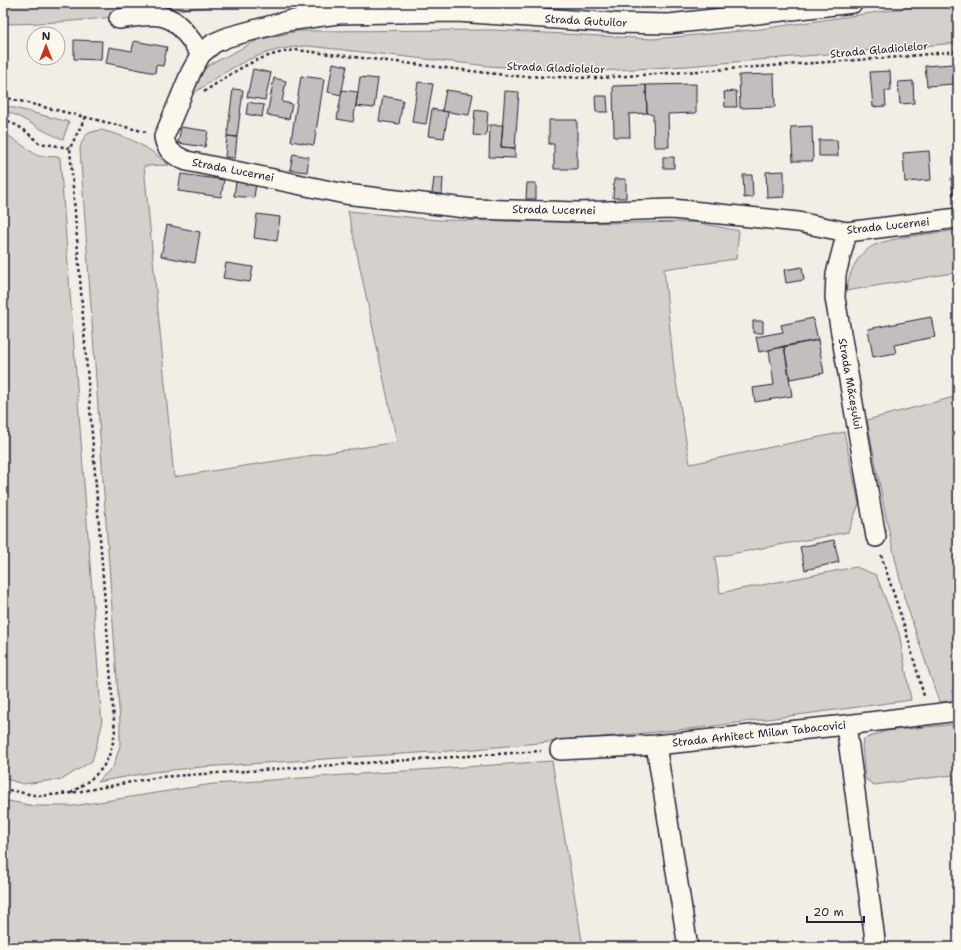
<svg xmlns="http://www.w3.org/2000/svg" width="961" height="950" font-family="'Shantell Sans',sans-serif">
<rect width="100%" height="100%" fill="#f2eee5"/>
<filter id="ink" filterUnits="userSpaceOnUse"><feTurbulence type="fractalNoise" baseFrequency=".025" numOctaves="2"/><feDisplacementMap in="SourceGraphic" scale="8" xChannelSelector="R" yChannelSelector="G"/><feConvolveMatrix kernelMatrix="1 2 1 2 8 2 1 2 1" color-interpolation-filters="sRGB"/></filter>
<g filter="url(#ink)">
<path fill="#d4d1cc" stroke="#7b7a84" d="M3,3H250C168,9 86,24 3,24Z
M958,3V43L687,66L581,72L489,66L308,46C255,48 224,72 183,101L190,82L209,65L258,40L298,31L493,30L653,39L761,29L906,8Z
M3,105L69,122L63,139C42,132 24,117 3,110Z
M101,130C130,137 147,146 169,165L144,166L174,477L397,442L348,211L437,220L626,223L695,222L739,231L736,259L664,269L674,370L690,464L844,432L859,504L848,532L715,557L720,593L856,567L876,575L899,633L911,700L699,728L464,750L202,767L153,772L97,782L113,767L120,746V723L80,149C83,135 87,132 101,130Z
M3,132L38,156L60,157L102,725L92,761L63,779L23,784L3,778Z
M958,230V272L846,291C849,275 855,256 871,247C891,236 935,234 958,230Z
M958,396V700L939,702L904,597L888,527L867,420Z
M958,724V799L953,775L874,785L865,779L862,745L864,739L886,731Z
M552,761L583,947H3V800L34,806H73L213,784Z
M857,941L858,947H815Z"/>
<path fill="#c2bebe" stroke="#22223b" d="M74,40L102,41L101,60L74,59Z
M134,41L167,47L163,66L156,65L155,73L106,63L109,47L132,51Z
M333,63L347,66L341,95L328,92Z
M953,64L954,84L927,86L925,66Z
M253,69L271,73L265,100L247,97Z
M890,71L891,91H885L886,106L873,107L870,72Z
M774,74L775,107L740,108L739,75Z
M301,76L324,79L314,145L291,141Z
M360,77L378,79L374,108L356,106Z
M274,78L286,81L282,102L292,104L289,119L267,115Z
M913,81L914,103L900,104L898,82Z
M418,82L433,84L426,124L412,122Z
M696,84V113L668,114L669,147H654L653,115L647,113L646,85Z
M646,85L647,113L629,114L630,137H614L613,86Z
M233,89L243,90L237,137L227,136Z
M342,90L358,92L353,122L337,119Z
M446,90L473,94L469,115L442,111Z
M505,91L519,92L515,148L501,147Z
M736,91L737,107H725L724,92Z
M383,96L403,100L399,124L379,121Z
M595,96H607L608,112H596Z
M248,102L264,105L262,117L246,114Z
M432,109L448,112L444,138L428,136Z
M475,110L488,112L486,136L473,135Z
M549,120H577V169H554V144H549Z
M490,125H503L501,147L515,148V158L489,157Z
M812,126L813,161H793L791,127Z
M181,127L208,131L205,147L178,143Z
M227,136L237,137L235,158L225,157Z
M819,140H837L838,156H819Z
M929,151L931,180L905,182L903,153Z
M293,154L309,157L307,172L290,170Z
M663,157H674V168H663Z
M784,171V197L767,198L766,172Z
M181,174L224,180L221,197L178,191Z
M743,175H752L753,197L744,198Z
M434,178H443L442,194L432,193Z
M951,178H958V195L953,196Z
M614,179H626V198H613Z
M236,181L256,183L254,198L234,196Z
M527,183H536V199H526Z
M257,214L280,217L277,241L254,238Z
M167,225L200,232L195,263L161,256Z
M226,263L253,267L250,282L223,278Z
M802,267L804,280L786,283L784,270Z
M931,317L935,337L894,345L896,353L873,357L868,329Z
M813,318L818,340L759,352L756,337L783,332L781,325Z
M753,321H763V333H753Z
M818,340L824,373L790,379L784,346Z
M784,346L792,396L755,402L753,388L774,385L769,350Z
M834,540L839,562L805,570L800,547Z"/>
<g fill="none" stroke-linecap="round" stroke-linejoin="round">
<defs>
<path id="minor" d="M853,3L669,24L614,23L457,12L338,14L287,21L228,37L214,43L201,54L191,72L164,137C166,151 175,156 187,161L345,194L474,209L578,212L672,209L798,222L847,232L958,218
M119,19C137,17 162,10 177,24C186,32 194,44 201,54
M847,232L836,274L835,298L876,537
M846,725L876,947
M656,745L688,947
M560,750L656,745L846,725L958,711"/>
</defs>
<use href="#minor" stroke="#22223b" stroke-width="22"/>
<path stroke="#22223b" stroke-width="2.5" stroke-dasharray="3 3" stroke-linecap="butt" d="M204,92C236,70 257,55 296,50L513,76L598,78L900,57L958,51
M3,97L146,132
M3,118L23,129L39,143L70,148
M881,555L905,628L924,696
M3,789L39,796L71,793L159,777L541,751
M71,793C100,773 108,769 115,733L70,148L85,118"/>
<use href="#minor" stroke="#fbf7ec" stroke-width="19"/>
</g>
</g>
<g text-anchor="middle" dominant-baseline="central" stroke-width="3" stroke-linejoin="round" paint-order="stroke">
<g font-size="11" fill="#22223b" stroke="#fbf7ec">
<text transform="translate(586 21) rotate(3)">Strada Gutuilor</text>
<text transform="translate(879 50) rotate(-5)">Strada Gladiolelor</text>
<text transform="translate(556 68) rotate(2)">Strada Gladiolelor</text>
<text transform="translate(233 170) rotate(11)">Strada Lucernei</text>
<text transform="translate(554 210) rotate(1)">Strada Lucernei</text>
<text transform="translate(888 226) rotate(-6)">Strada Lucernei</text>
<text transform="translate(850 384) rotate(80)">Strada Măceșului</text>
<text transform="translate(759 734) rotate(-6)">Strada Arhitect Milan Tabacovici</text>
</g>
</g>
<rect width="961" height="950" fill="none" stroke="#fbf7ec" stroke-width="16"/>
<rect x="8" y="8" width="945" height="934" fill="none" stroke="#22223b" stroke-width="1.5" filter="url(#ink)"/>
<g transform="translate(46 46)"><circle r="19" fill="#fbf7ec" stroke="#a4a2a5"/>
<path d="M0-3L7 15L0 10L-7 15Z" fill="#c8321e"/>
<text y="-6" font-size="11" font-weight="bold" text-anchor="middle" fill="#22223b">N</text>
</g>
<path d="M807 916v6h57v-6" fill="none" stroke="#22223b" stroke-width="2"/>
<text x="813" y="916" font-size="12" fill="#22223b" stroke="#fbf7ec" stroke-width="3" paint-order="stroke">20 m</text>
</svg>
